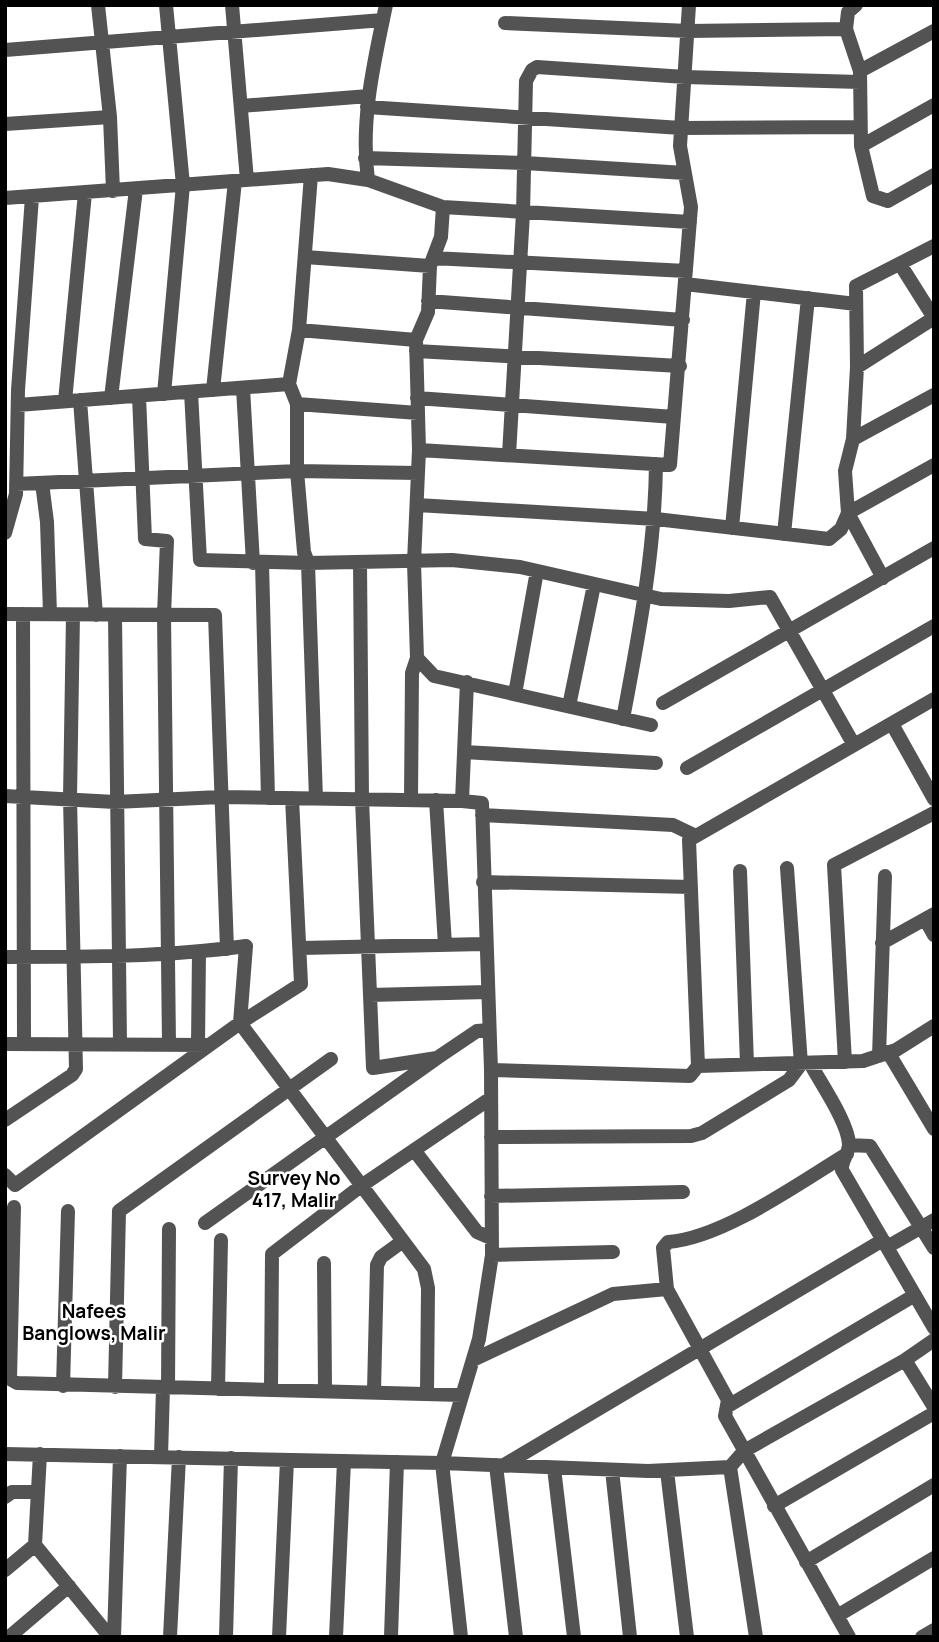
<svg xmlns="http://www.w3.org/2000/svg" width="939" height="1642" font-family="Manrope,sans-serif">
<rect width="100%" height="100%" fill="#fff"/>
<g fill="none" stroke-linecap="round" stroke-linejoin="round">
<path stroke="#535353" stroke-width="14" d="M98,5L110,117L113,191
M232,5L247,180
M386,5C374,62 360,121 368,180L443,207L441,237L430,266L428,312L416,340L419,450L414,562L417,658L434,676L651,725
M856,5L848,12L846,29L860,71L861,146L873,196L888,201L934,175
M505,23L688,31L846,29
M5,50L383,20
M860,71L934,31
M241,106L369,96
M367,107L681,128L860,127
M5,124L110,117
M861,146L934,105
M365,158L525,163L685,173
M311,175L299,330L289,384L297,404V471L304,552L308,563L316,799
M5,198L328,174L368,180
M443,207L690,222
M305,257L430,266
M433,258L686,271
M685,284L856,304
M428,301L683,320
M299,330L416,340
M416,351L680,366
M857,367L934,318L900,264
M243,388L253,563
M213,390L235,181
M191,392L200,560L308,563L452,560L520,567L661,599L729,601L770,597L854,745
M164,394L183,185L166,5
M139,396L145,539L167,541L164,615L169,1045
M111,398L136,189
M417,398L674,417
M80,400L96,615
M65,401L85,193
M297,404L418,413
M18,405L289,384
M853,439L934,395
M419,450L670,465L691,207L680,146L689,5
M509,455L523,213L526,81L532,70L537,67L685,77L860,82
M42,483L47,522L50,614
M16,484L297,471L418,473
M417,505L656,519L829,539L841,529L848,513L845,471L853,439L857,367L856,286L934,246
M732,528L754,292
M5,533L16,494L18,390L32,197
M784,534L808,298
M262,563L268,798
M360,563L362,799L373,1068L437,1058
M883,578L848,513L934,465
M5,614L215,615L227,949
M23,614L24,1044
M115,615L120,1044
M515,694L537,571
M663,703L934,548
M569,706L594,585
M623,719C639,634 655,551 656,464
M892,724L934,799
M464,752L656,763
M687,768L934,626
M5,796L115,802L220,797L462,801L467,682
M411,800L412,673L417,658
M436,800L445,945
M482,815L673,825L696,836
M740,871L747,1064
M483,882L691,887
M925,919L934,935
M882,943L934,914
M301,948L484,944
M5,957C86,957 166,957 246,946L240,1023L424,1269L428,1288L427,1393
M370,995L487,992
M5,1044L209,1045
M198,1045L199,952
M888,1052L934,1129
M879,1056L885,876
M845,1062L834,865L934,813
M810,1063C821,1084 848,1122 849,1144C849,1154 841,1160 842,1170L934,1328
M698,1066L689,840L934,699
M491,1070L690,1076L698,1066L863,1061L896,1050L934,1026
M5,1120L72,1075L76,1069L70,798L73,615
M491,1137L691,1136L702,1133L789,1080L801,1064L787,868
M849,1145L870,1146L934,1248
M414,1150L477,1232L491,1238
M847,1154C799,1183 723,1238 668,1242L663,1248L667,1289L728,1400L725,1416L849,1637
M5,1175L15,1185L240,1023L301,984L292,798
M491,1196L683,1192
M14,1207L10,1379L17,1383L462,1395
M205,1223L437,1058L477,1031L489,1030
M887,1247L934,1220
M492,1255L613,1252
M324,1263L325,1389
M473,1360L613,1294L667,1289
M905,1360L934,1407
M63,1386L68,1211
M115,1387L119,1211L331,1059
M168,1388L169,1229
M218,1389L221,1240
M271,1390L272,1254L361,1186L491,1098
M374,1391L377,1265L381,1257L403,1241
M728,1406L915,1295
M5,1454L442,1463L648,1471L730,1467L744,1451L905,1360L934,1340
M40,1454L35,1545L110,1637
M161,1457L163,1387
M496,1465L516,1637
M504,1465L883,1240
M730,1467L756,1637
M554,1468L574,1637
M612,1470L630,1637
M667,1471L687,1637
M5,1497L12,1492H38
M774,1506L934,1413
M806,1562L934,1485
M5,1570L35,1545
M837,1616L934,1558
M9,1637L69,1586
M114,1637L120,1456
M170,1637L179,1457
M226,1637L231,1458
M279,1637L287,1460
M336,1637L344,1461
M391,1637L397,1462
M461,1637L442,1463L479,1339L492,1255L491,1070L482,803L462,801
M922,1637L934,1630"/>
</g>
<g text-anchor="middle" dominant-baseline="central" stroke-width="5" stroke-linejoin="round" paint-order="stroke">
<g font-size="19" font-weight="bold" fill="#000" stroke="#fff">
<text x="294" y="1178">Survey No<tspan x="294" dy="22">417, Malir</tspan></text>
<text x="94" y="1311">Nafees<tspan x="94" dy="22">Banglows, Malir</tspan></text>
</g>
</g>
<rect width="939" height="1642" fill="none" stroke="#000000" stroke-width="14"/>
</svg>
